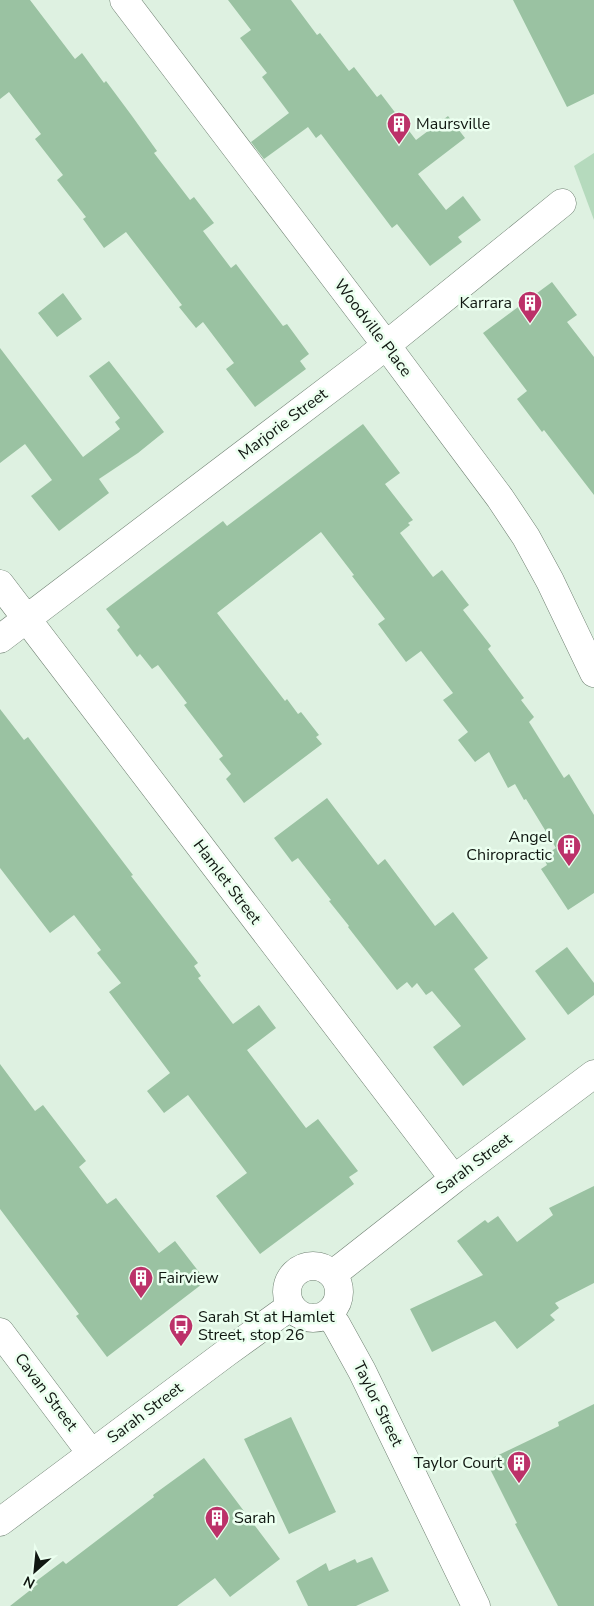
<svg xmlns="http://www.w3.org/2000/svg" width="594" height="1606" font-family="'Nunito Sans',sans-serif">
<rect width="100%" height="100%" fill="#def1e1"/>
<path fill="#b5dabd" d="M594,153V220L574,166Z"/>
<path fill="#9ac2a2" d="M0,0H30L75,59L82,53L104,83L106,81L132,116L157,151L154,153L190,200L194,197L214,223L203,231L231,268L236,264L283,326L287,324L309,354L300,361L306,369L255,407L226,369L234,363L203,322L196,328L179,307L182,305L126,232L104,248L83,219L86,217L57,180L63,175L35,139L41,134L9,92L0,99Z
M228,0H291L317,35L320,33L349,71L354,67L377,97L381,94L416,140L448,116L465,138L418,174L446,210L463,196L481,220L458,237L462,242L430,266L397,224L392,228L321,134L316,138L308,127L264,159L251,142L289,113L262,77L267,73L240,38L251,30Z
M513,0H594V94L567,107Z
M552,282L577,315L567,322L594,357V495L544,430L542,432L517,399L527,391L483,333Z
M63,293L82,319L57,337L38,313Z
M0,348L83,457L120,429L115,422L120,418L89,376L109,361L164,432L138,453L99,479L109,493L59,531L31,496L52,480L25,444L0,463Z
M363,424L400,473L385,484L413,520L408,523L410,525L400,533L433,577L442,570L469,605L463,610L491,646L488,649L524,698L521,700L534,717L529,722L564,778L569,774L594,815V893L568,910L541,869L547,865L543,856L556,848L526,799L524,800L515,784L508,788L489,752L475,762L458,740L468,732L443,700L453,693L421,651L406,662L378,624L385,619L352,576L354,575L321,532L217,613L285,701L287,699L298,714L301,712L319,735L316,737L322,744L244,803L226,779L231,774L219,759L223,756L184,705L187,703L158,665L152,669L140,654L137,657L117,630L120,627L106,609L223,521L227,526Z
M0,709L24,740L28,737L133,875L131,876L198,963L194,966L201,976L198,978L233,1024L259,1005L276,1028L247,1050L306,1128L318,1119L358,1171L349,1177L354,1184L260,1254L216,1196L247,1173L188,1095L164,1113L147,1091L170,1073L109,992L121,983L97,953L101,950L74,915L50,933L0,868Z
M327,798L378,865L385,859L435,926L453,912L488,958L474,969L526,1039L463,1086L433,1047L461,1026L432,991L426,995L417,983L412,988L407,982L397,990L348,927L349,926L329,901L331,900L298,858L292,862L274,838Z
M567,947L594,983V995L568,1015L535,971Z
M0,1064L35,1111L43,1105L86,1161L79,1167L107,1204L116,1198L159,1253L175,1241L206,1281L107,1357L76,1316L79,1314L0,1209Z
M594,1186V1283L555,1303L559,1308L550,1315L555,1320L517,1349L495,1321L432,1352L410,1309L483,1275L457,1241L485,1220L488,1223L498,1216L517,1242L553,1215L549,1208Z
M594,1404V1606H558L515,1524L517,1523L486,1461L559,1426L558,1422Z
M291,1417L336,1512L289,1534L244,1439Z
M204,1458L280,1559L230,1597L215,1578L177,1606H10L38,1584L35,1582L63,1561L66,1564L154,1497L153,1495Z
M372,1557L389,1591L356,1606H308L296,1581L326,1563L329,1571L355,1559L357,1563Z"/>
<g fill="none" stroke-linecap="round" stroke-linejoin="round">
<defs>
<path id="street" d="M124,0L386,345L500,498L526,537L550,581L594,673
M0,584L454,1179
M0,639L369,359L562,203
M287 1292a26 26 0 1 1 52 0a26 26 0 1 1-52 0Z
M332,1274L342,1267L454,1179L594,1074
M327,1314L336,1324L362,1371L476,1606
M0,1332L91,1453
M0,1522L226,1353L291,1306"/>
</defs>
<use href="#street" stroke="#6f8072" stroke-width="29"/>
<use href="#street" stroke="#fff" stroke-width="28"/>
</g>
<defs>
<symbol id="building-pin" viewBox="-11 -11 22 30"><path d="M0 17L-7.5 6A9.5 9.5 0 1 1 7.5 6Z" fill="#bc3169" stroke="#ebffef"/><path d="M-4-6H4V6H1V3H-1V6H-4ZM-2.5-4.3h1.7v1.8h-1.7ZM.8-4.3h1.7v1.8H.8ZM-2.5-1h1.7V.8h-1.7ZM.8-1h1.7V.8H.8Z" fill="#fff"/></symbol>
<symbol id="bus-pin" viewBox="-11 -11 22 30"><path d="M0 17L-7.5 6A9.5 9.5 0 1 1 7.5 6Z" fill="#bc3169" stroke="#ebffef"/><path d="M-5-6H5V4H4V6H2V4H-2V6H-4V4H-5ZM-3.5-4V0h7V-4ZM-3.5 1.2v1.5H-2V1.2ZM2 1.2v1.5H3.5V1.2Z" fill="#fff"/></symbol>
</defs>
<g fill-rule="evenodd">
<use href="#building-pin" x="385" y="110" width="28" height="38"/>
<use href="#building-pin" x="516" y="289" width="28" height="38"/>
<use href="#building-pin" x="555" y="832" width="28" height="38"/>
<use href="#building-pin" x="127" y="1264" width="28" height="38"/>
<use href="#bus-pin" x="167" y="1312" width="28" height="38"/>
<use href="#building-pin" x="505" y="1449" width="28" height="38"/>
<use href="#building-pin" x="203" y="1504" width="28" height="38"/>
</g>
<g text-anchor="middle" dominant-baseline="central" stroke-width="5" stroke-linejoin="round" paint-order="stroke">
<g font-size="16" fill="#101711" stroke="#ebffef" text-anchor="start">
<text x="416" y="124">Maursville</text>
<text x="512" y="303" text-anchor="end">Karrara</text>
<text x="552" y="837" text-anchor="end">Angel<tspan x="552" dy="18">Chiropractic</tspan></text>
<text x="158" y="1278">Fairview</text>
<text x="198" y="1317">Sarah St at Hamlet<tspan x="198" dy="18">Street, stop 26</tspan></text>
<text x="502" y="1463" text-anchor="end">Taylor Court</text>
<text x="234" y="1518">Sarah</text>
</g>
<g font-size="16" fill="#101711" stroke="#ebffef">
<text transform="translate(373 328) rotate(53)">Woodville Place</text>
<text transform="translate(283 424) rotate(-37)">Marjorie Street</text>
<text transform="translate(227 882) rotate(53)">Hamlet Street</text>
<text transform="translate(474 1164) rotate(-37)">Sarah Street</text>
<text transform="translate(46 1392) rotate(53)">Cavan Street</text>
<text transform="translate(378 1404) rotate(64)">Taylor Street</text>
<text transform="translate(145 1413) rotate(-37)">Sarah Street</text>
</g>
</g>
<g transform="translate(35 1571) rotate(207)" stroke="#ebffef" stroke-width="4" paint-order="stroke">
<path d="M0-4L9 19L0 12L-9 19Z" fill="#101711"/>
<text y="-8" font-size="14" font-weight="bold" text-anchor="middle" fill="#101711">N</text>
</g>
</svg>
